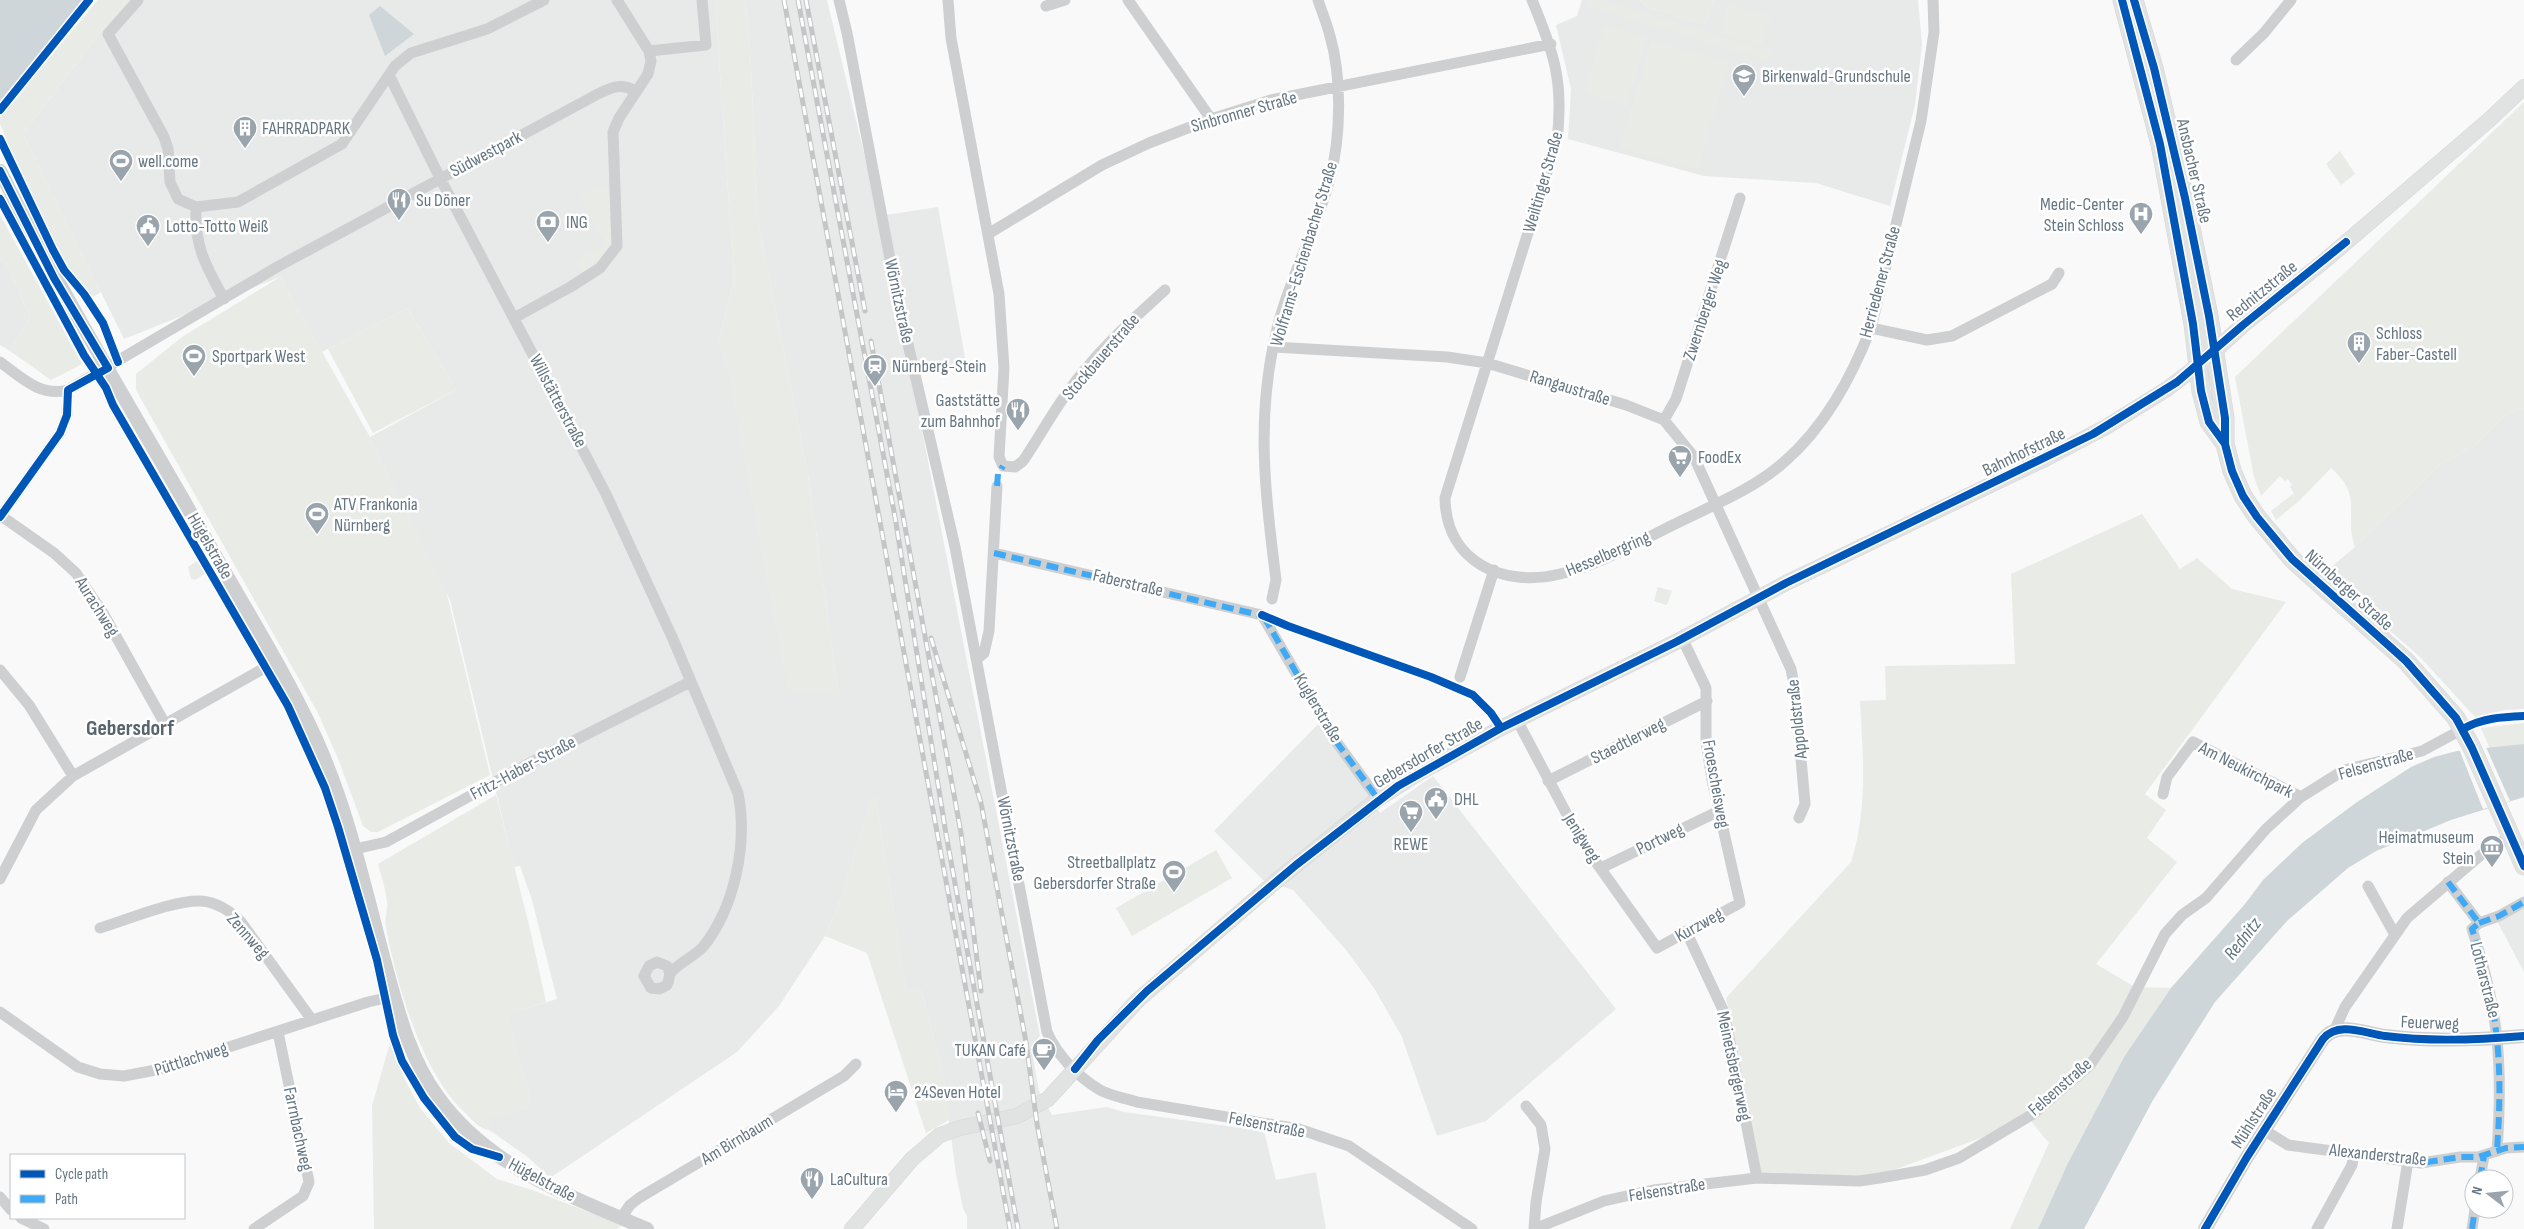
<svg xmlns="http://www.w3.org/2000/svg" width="2524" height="1229" font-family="'Sofia Sans Condensed',sans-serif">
<rect width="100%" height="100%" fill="#f9f9f9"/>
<path fill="#e8e9e9" d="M128,0H715L734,280L718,342L839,697L809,480L758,219L749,25L745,0H827L879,216L938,207L966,363L911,374L1040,1036L1031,1047L1039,1091L1052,1115L1107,1107L1124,1112L1264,1131L1276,1180L1316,1172L1326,1229H967V1216L963,1208L956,1174L942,1069L921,989L906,990L876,798H871L843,893L825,936L779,1006L737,1052L550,1178L528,1157L489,1130L488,1117L527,1108L530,1098L508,1014L557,999L532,900L520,866L514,867L450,600L370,437L456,390L408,308L322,352L280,277L124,339L23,134L108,22Z
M1582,0H1640L1649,8L1705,24L1714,0H1918L1922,44L1915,105L1890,206L1816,183L1704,176L1568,139L1571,89L1556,25L1577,16Z
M0,260L6,263L30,318L10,351L0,345Z
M2520,409L2524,410V709L2504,710L2475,717L2420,657L2324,573L2355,547L2440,465L2477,444L2506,415Z
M1321,721L1380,813L1433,776L1616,1009L1486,1121L1437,1136L1401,1035L1374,988L1346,950L1293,890L1263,880L1214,831Z
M2524,905V972L2496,919Z"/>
<path fill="#e8ebe6" d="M98,0H128L108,22L23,134L101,292L93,297L67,270L15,161L0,123V117Z
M715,0H745L749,25L758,219L809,480L839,697L787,689L728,374L718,342L734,280Z
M1588,0H1601L1772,51L1769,61L1586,6Z
M1640,0H1714L1705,24L1649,8Z
M1728,4L1771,16L1762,46L1719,33Z
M1604,25L1647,38L1627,106L1584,93Z
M1651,40L1729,62L1698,170L1620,148Z
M2524,102V410L2520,409L2506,415L2477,444L2440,465L2355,547C2343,514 2365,498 2331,468L2299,501L2276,520L2271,511L2294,493L2290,487L2292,485L2288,479L2285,481L2280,476L2261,496L2254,477L2235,377Z
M2340,151L2355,174L2341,185L2326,164Z
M597,186L608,187C611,229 622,247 582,273L576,260L605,244L580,196Z
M0,215L82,364L51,380L10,351L30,318L6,263L0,260Z
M280,277L370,437L446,590L490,775L378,832H371L363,826L339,761L318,713L136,390V374L182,337Z
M408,308L456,390L373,433L328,349Z
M2142,514L2180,569L2197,558L2232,589L2286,602L2145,794L2166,810L2147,838L2177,862L2096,964L2135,987L2171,988L2124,1057L2067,1165L2038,1229H2010L2049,1143L2030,1120L1877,1176L1759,1174L1726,998L1851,862C1868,810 1863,755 1860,701L1886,700L1885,666L2015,664L2011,574Z
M197,561L205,574L195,580L191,579L188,567Z
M1658,587L1672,591L1667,605L1654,601Z
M2524,723V744L2490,749L2481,728Z
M496,795L530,929L546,1002L509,1014L530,1098L528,1108L489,1117V1130C477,1128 471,1118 462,1110C421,1069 397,985 386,928C384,920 388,910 387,902C386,889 381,876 378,864Z
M871,797L876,798L906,989H921L942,1069L949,1120L926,1133L867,953L825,936L843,893Z
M1216,850L1232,878L1132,936L1116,908Z
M390,1043L405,1080L420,1108L449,1143L497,1179L532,1190L622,1225L617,1229H374L372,1106Z"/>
<path fill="#ced6d9" d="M0,0H84L0,102Z
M380,6L414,34L385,56L369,15Z
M2524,744V797L2451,820L2376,851L2348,868L2287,921L2215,1002L2153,1100L2084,1229H2038L2067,1165L2124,1057L2171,988L2245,904L2263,880L2302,843L2357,802L2411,767L2434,757L2457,751Z"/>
<path fill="#f9f9f9" d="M2486,747L2510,801L2483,809L2459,749Z"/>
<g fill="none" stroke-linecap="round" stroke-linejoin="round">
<defs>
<path id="secondary" d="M852,1229L912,1159L940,1135L960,1128L1017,1116L1048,1099L1138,1000L1275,882L1378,799L1417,774L1501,728L1676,642L1786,583L2047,458L2106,427L2167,389L2205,360L2243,325L2322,263L2489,120L2524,87"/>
<path id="primary" d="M2122,0L2160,144L2193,324L2201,391L2209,422L2225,444
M2134,0L2154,68L2185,198L2209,316L2225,418V444L2232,471L2243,496L2257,517L2292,559L2406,661L2456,718L2472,748L2524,866"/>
</defs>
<use href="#secondary" stroke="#d5d6d7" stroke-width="16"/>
<use href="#primary" stroke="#d5d6d7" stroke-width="19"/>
<path stroke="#cecfd0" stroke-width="11" d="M138,0L108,34L164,137L168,149L170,182L178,199L196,207L238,202L342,144L395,66L411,53L487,29L544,0
M839,0L847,33L898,301L955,547L1047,1032C1057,1055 1078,1077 1100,1090C1111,1096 1125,1098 1137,1102L1299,1129L1349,1146L1472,1229
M948,0L951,38L999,294L1004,368L999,457L1003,466L1015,467L1023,461C1038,439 1051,415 1067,393C1094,354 1130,322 1165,290
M1128,0L1211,119
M1532,0C1554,53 1564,82 1557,140L1445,498C1446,562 1503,588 1560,574C1600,565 1638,542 1675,524C1711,506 1752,490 1783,463C1825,427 1851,378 1871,328L1921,121L1934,32L1933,0
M1046,6L1065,0
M649,51L706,45L702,0
M2236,60L2264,33L2291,0
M389,75L440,178L606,494L673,639L738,793C748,843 735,907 703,947C696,955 674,966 670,974C669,977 669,981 667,985L659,989L651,988L644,976L649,966L657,962L667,966L670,974
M196,207C194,246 206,266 224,299
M988,234L1102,165L1149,143L1211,119L1271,100L1551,44
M514,318L572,286L600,268L617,246L613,132L619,118L648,74L651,61L649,51L617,0
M1871,328L1927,340L1952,336L2052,284L2059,273
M1274,347L1447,357L1487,363L1626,405L1664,420L1694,457L1791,669L1795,690L1805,804L1799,818
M0,362C22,378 40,397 68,390L277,267L596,95C610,88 621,82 635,91
M1664,420L1676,399L1740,198
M0,515L54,553L76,573L103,613L165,724
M0,517L60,433L67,415L68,390
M994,553L1262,615L1335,740L1378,799
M1272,599L1276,580C1265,490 1255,415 1278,325C1291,274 1317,229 1330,178C1341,137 1342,77 1330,36C1327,24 1322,12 1318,0
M977,659L984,653L989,631L997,486
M0,670L29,705L73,776
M1460,677L1494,570
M1517,720L1581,841L1657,948L1740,903L1712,780L1706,741V688L1682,638
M1548,781L1707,701
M2163,794L2167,777L2193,742L2301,797
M355,849L386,842L530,763L690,682
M1601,868L1719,811
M0,879L36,810L73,776L275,662
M2448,882L2479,923L2472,929C2499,1009 2503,1067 2497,1150
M2368,886L2394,933
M2479,923L2499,916L2524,902
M100,928C127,920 173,900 201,901C216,902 231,911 241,922L312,1020
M1686,931L1724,1012L1757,1178
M0,1012L78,1067L100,1074L124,1076L161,1069L368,1002L394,996
M2335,1029L2345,1007L2407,918L2489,848L2510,837
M1526,1106L1541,1125L1545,1149L1536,1202L1534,1229
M2264,1130L2288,1145L2421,1163L2460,1157H2478L2506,1148L2524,1147
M2480,1179L2484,1156
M0,1197L11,1210
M21,1218L44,1229
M621,1218L630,1205L639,1198L844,1076L856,1064
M254,1229L303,1196L309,1182L278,1032
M1534,1229L1604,1201L1653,1190L1757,1178L1859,1181L1880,1178L1925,1170L1959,1158L2033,1114L2090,1065L2123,1017L2165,934L2182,915L2206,898L2266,829L2301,797L2344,770L2422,751L2463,729
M2317,1229L2352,1165L2354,1154
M2397,1229L2408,1161
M2472,1229L2475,1209"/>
<path stroke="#cecfd0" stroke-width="14" d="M0,171C67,305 146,433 220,564C253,621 288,678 316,739C348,810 364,885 384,960C397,1007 408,1056 438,1097C488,1167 570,1196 647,1229
M2205,1229L2247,1157L2323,1039C2338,1021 2364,1033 2385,1036C2431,1042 2478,1040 2524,1036"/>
<use href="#secondary" stroke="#e1e2e2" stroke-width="15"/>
<use href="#primary" stroke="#e1e2e2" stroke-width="18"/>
<defs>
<path id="rail" d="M784,0L1010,1229
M798,0L895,517L946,834L1018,1229
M806,0L865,311
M871,341L961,833L981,991
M931,638L981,803L1026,1042L1037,1124L1057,1229
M978,1113L990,1161"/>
</defs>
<use href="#rail" stroke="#c3c5c6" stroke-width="5"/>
<use href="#rail" stroke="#fff" stroke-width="3" stroke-dasharray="9" stroke-linecap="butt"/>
<path stroke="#3fa9f5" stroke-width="6" stroke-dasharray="12 6" stroke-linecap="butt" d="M997,486L998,474L1003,466
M994,553L1264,616
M1264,617L1335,740L1378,799
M2448,882L2479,923L2472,929C2499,1009 2503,1067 2497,1150
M2479,923L2499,916L2524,902
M2408,1161L2421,1163L2460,1157H2478L2506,1148L2524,1147
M2480,1179L2484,1156
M2472,1229L2475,1209"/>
<defs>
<path id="cycleway" d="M2122,0L2160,144L2193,324L2201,391L2209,422L2225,444
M2134,0L2154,68L2185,198L2209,316L2225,418V444L2232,471L2243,496L2257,517L2292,559L2406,661L2456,718L2472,748L2524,866
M0,110L89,0
M0,139L53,250L64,270L84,294L103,323L118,362
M0,171L54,278L108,368L68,390L67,415L60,433L0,517
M0,199L84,355L106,388L113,405L288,706L325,788L338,827L377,960L393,1035L402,1061L424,1098L455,1137L472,1149L499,1157
M1262,615L1288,626L1431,677L1473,695L1491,713L1501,728
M2463,729C2482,718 2502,717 2524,716
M1075,1069L1098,1040L1147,991L1296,865L1398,786L1501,728L1676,642L1786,583L2093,434L2177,382L2243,325L2346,242
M2205,1229L2247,1157L2323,1039C2338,1021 2364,1033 2385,1036C2431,1042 2478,1040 2524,1036"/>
</defs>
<use href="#cycleway" stroke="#fff" stroke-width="11"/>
<use href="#cycleway" stroke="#0057b8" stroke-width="8"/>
</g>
<defs>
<symbol id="school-pin" viewBox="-11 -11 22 30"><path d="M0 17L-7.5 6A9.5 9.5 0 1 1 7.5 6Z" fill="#99a4ac" stroke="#fff"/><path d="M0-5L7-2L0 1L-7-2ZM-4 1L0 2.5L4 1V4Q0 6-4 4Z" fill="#fff"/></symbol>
<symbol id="building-pin" viewBox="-11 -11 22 30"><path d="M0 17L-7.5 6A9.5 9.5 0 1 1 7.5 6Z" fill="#99a4ac" stroke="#fff"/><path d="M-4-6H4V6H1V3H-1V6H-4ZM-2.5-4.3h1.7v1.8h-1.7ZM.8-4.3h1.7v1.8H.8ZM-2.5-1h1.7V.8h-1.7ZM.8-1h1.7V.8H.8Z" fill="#fff"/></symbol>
<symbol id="stadium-pin" viewBox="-11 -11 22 30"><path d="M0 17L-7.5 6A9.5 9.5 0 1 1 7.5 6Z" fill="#99a4ac" stroke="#fff"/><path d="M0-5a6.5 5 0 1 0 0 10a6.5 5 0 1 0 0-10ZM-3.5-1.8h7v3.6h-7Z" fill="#fff"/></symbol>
<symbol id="restaurant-pin" viewBox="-11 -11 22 30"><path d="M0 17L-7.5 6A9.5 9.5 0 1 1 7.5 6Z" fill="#99a4ac" stroke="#fff"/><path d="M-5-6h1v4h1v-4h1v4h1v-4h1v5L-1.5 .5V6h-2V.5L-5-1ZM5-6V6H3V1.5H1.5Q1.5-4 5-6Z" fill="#fff"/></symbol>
<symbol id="hospital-pin" viewBox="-11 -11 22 30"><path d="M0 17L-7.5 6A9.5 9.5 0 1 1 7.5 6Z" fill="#99a4ac" stroke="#fff"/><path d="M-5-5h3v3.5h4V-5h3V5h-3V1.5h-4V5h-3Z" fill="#fff"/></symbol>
<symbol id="bank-pin" viewBox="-11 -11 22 30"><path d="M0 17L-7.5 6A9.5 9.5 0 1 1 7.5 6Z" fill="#99a4ac" stroke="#fff"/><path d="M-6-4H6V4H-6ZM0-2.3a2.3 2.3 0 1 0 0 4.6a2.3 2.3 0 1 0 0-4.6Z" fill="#fff"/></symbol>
<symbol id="civic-pin" viewBox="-11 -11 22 30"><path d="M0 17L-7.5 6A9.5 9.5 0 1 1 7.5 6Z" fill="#99a4ac" stroke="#fff"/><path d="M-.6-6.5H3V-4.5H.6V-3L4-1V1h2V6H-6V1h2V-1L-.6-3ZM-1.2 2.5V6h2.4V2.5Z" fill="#fff"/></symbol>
<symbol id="station-pin" viewBox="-11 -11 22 30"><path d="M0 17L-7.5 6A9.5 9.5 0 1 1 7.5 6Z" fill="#99a4ac" stroke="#fff"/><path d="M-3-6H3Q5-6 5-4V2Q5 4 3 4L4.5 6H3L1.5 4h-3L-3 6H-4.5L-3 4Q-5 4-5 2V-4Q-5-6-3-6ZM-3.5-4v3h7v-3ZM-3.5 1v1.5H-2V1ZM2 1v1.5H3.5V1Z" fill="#fff"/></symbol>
<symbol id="supermarket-pin" viewBox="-11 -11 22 30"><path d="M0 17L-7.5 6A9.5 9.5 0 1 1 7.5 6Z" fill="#99a4ac" stroke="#fff"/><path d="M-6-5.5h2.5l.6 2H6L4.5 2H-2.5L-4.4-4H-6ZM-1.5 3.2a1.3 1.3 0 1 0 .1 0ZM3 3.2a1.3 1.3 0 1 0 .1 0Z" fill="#fff"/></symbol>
<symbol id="museum-pin" viewBox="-11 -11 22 30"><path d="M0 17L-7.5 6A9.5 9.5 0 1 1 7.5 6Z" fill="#99a4ac" stroke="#fff"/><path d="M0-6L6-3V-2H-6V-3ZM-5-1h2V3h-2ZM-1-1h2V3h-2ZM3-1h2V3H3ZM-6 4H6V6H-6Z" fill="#fff"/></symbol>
<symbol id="cafe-pin" viewBox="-11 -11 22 30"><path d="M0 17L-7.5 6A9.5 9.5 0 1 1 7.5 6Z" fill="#99a4ac" stroke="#fff"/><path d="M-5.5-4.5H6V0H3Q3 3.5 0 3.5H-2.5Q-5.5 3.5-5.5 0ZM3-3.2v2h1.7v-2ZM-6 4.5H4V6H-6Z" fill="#fff"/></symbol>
<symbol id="hotel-pin" viewBox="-11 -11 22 30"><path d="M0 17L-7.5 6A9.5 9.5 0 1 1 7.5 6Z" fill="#99a4ac" stroke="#fff"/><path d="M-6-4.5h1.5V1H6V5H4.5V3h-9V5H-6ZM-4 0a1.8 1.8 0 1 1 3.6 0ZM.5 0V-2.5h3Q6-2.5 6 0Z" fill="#fff"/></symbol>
</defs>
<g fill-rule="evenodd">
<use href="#school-pin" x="1730" y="62" width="28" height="38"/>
<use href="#building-pin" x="231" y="114" width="28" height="38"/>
<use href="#stadium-pin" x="107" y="147" width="28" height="38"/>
<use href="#restaurant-pin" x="385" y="186" width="28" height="38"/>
<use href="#hospital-pin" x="2127" y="200" width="28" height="38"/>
<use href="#bank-pin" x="534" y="208" width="28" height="38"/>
<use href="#civic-pin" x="134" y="212" width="28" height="38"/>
<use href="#building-pin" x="2345" y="329" width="28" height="38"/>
<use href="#stadium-pin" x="180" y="342" width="28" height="38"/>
<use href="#station-pin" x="861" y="352" width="28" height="38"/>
<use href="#restaurant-pin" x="1004" y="396" width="28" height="38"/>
<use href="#supermarket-pin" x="1666" y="443" width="28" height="38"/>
<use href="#stadium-pin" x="303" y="500" width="28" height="38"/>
<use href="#civic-pin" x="1422" y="785" width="28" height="38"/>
<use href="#supermarket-pin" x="1397" y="798" width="28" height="38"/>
<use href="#museum-pin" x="2478" y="833" width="28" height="38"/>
<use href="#stadium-pin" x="1160" y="858" width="28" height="38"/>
<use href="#cafe-pin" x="1030" y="1036" width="28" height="38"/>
<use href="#hotel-pin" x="882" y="1078" width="28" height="38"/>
<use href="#restaurant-pin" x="798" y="1165" width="28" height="38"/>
</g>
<g text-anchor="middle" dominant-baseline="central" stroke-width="5" stroke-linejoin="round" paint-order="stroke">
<g font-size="18" fill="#657683" stroke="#fff" text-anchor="start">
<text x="1762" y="76">Birkenwald-Grundschule</text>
<text x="262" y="128">FAHRRADPARK</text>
<text x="138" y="161">well.come</text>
<text x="416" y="200">Su Döner</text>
<text x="2124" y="204" text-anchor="end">Medic-Center<tspan x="2124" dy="21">Stein Schloss</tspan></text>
<text x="566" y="222">ING</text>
<text x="166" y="226">Lotto-Totto Weiß</text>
<text x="2376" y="333">Schloss<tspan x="2376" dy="21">Faber-Castell</tspan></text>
<text x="212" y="356">Sportpark West</text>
<text x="892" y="366">Nürnberg-Stein</text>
<text x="1000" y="400" text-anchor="end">Gaststätte<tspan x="1000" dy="21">zum Bahnhof</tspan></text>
<text x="1698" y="457">FoodEx</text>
<text x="334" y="504">ATV Frankonia<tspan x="334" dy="21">Nürnberg</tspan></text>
<text x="1454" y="799">DHL</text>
<text x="2474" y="837" text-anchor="end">Heimatmuseum<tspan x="2474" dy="21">Stein</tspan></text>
<text x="1411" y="844" text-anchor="middle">REWE</text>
<text x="1156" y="862" text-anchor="end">Streetballplatz<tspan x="1156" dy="21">Gebersdorfer Straße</tspan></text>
<text x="1026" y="1050" text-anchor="end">TUKAN Café</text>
<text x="914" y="1092">24Seven Hotel</text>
<text x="830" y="1179">LaCultura</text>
</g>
<g font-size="18" fill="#657683" stroke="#fff">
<text transform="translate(1244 112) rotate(-16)">Sinbronner Straße</text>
<text transform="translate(486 154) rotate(-28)">Südwestpark</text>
<text transform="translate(2194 171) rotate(77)">Ansbacher Straße</text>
<text transform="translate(1543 182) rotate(-74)">Weiltinger Straße</text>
<text transform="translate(1304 254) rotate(-73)">Wolframs-Eschenbacher Straße</text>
<text transform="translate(1880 282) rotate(-75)">Herriedener Straße</text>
<text transform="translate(2262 291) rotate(-39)">Rednitzstraße</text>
<text transform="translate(899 301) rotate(78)">Wörnitzstraße</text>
<text transform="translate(1705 310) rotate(-72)">Zwernberger Weg</text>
<text transform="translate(1101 357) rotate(-49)">Stockbauerstraße</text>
<text transform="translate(1570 388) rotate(17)">Rangaustraße</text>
<text transform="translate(558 401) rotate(62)">Willstätterstraße</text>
<text transform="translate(2024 452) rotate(-26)">Bahnhofstraße</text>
<text transform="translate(210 546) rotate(60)">Hügelstraße</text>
<text transform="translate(1608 554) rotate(-23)">Hesselbergring</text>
<text transform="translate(1128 583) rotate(13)">Faberstraße</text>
<text transform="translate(2349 590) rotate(42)">Nürnberger Straße</text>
<text transform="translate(97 607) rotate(58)">Aurachweg</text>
<text transform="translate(1318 708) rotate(59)">Kuglerstraße</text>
<text transform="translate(1797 719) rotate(-96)">Appoldstraße</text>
<text transform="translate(1628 741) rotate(-27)">Staedtlerweg</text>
<text transform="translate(1428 753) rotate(-30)">Gebersdorfer Straße</text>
<text transform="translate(2376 764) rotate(-16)">Felsenstraße</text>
<text transform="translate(523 768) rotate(-28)">Fritz-Haber-Straße</text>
<text transform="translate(2246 770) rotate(27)">Am Neukirchpark</text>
<text transform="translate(1716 784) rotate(80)">Froescheisweg</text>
<text transform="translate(1582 838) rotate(58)">Jenigweg</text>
<text transform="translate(1011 839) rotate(79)">Wörnitzstraße</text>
<text transform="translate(1660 839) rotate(-26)">Portweg</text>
<text transform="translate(1699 925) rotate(-29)">Kurzweg</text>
<text transform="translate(248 936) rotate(49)">Zennweg</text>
<text transform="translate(2485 980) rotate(76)">Lotharstraße</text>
<text transform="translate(2430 1023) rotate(2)">Feuerweg</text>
<text transform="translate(191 1059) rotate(-18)">Püttlachweg</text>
<text transform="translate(1734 1066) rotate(78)">Meinetsbergerweg</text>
<text transform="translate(2060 1087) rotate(-41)">Felsenstraße</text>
<text transform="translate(2254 1118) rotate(-57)">Mühlstraße</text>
<text transform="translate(1267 1125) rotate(11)">Felsenstraße</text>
<text transform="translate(298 1129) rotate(78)">Farrnbachweg</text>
<text transform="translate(737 1140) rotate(-31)">Am Birnbaum</text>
<text transform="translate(2378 1155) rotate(6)">Alexanderstraße</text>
<text transform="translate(542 1180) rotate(28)">Hügelstraße</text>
<text transform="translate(1667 1190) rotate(-9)">Felsenstraße</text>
</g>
<g font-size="19" font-style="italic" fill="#60757c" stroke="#fff">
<text transform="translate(2243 939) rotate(-52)">Rednitz</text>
</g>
<g font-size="22" font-weight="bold" fill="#57646e" stroke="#fff">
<text x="130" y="728">Gebersdorf</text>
</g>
</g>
<rect x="10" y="1154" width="175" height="65" fill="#ffffff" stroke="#c1c8cd"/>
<rect x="20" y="1170" width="25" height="8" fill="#0057b8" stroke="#c1c8cd"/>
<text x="55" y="1179" font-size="15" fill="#657683">Cycle path</text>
<rect x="20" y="1195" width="25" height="8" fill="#3fa9f5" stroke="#c1c8cd"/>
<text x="55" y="1204" font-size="15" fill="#657683">Path</text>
<g transform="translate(2489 1194) rotate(286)"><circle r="24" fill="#ffffff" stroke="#c1c8cd"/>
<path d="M0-4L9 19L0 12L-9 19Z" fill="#99a4ac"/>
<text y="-8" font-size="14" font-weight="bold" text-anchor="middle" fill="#657683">N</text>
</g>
</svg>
